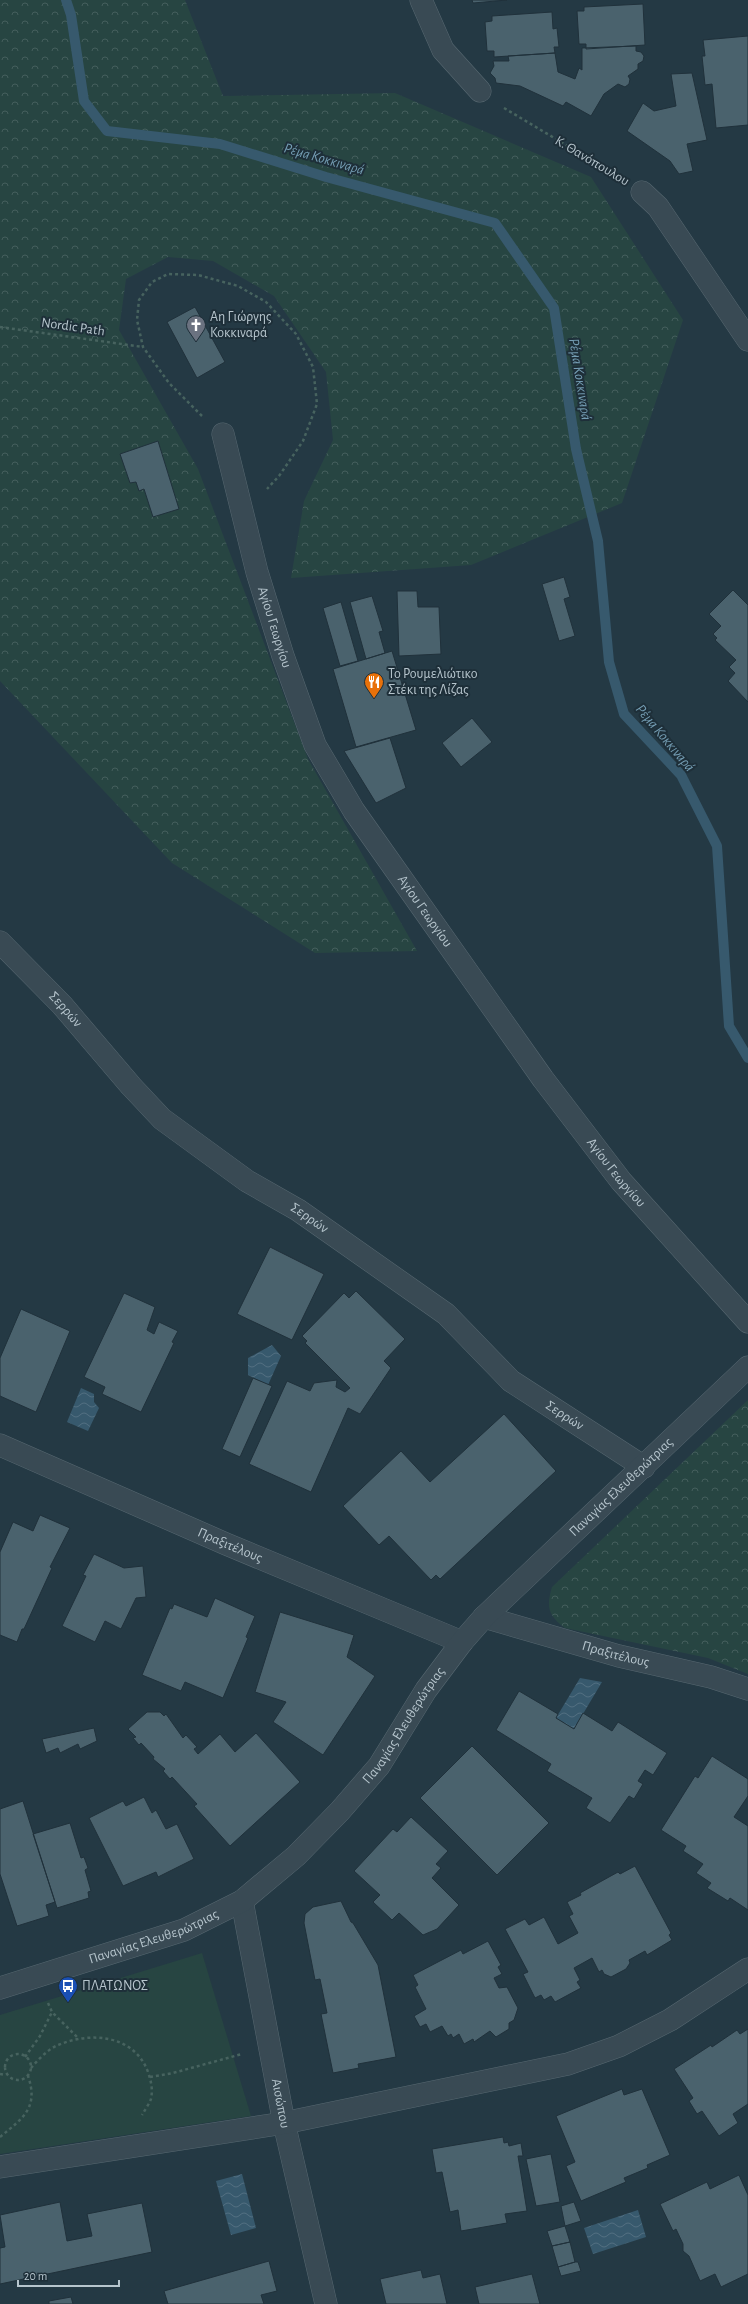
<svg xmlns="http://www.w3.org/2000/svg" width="748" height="2304" font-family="'Alegreya Sans',sans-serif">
<defs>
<pattern id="forest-crowns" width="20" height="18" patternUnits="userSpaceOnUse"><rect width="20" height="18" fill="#274542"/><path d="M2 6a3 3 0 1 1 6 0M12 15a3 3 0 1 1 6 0" fill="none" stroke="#445e5c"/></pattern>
<pattern id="water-waves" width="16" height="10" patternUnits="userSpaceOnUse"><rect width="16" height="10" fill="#37596d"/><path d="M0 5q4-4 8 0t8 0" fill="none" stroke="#526f81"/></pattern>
</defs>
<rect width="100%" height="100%" fill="#243944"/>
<path fill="url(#forest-crowns)" d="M0,0H185L223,96L395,93L591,177L683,320L622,503L471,565L291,578L304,501L333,440L326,372L274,296L213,261L168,257L126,279L119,330L198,469L308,759L417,951L315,953L172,863L0,681Z
M748,1400V1674L708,1658L565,1628C548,1615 546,1607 552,1587Z"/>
<path fill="#274542" d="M202,1953L251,2116L0,2154V2015Z"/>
<path fill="url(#water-waves)" d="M272,1345L281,1356L268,1385L248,1375V1358Z
M81,1388L94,1394V1402L99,1408L88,1431L67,1422Z
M580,1678L602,1682L574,1729L556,1718Z
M242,2174L256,2228L231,2235L216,2181Z
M638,2210L646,2237L593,2254L584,2228Z"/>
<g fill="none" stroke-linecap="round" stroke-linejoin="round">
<path stroke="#37596d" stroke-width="10" d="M66,0L71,15L84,101L107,131L220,144L326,177L495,223L554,308L576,449L598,541L609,662L624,714L681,775L717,846L729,1026L748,1058"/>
</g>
<path fill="#4a626d" stroke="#20313b" d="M472,0H507L473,3Z
M643,4L645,45L586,49V44H579L577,11H584V7Z
M552,12L553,29L557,28L559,47H554L555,53L494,57V51H487L485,22L492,21V16Z
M748,36V125L716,128L712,84L705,85L702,56H705L703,40Z
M636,46V51L641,52L644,56L643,61L638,64V69L628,76L630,79L629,84L625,87L618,84L604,94L591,116L566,102L563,106L520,86L496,83L495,78L490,73L494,66L493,61H509L508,56L555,53L558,72L575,79L579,68L582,70V48Z
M692,73L707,140L687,144L693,171L679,174L670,161L627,131L643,103L654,111L676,106L671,74Z
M195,307L225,362L197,378L167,322Z
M158,441L179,509L153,517L144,489L139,491L136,482L130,483L120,454Z
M564,577L570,597L564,599L575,636L559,641L542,584Z
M733,590L748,605V702L728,681L735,673L729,667L736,660L715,640L717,638L713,634L721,626L709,614Z
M397,591H417L418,607H439L441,654L399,656Z
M372,596L383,631L379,632L385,653L366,659L350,602Z
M341,602L358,661L340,666L323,608Z
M392,651L416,730L356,747L333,669Z
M472,718L492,742L461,767L442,743Z
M390,738L406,788L376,803L344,751Z
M270,1247L324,1274L292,1340L237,1314Z
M356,1291L405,1339L384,1361L391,1368L360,1414L348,1408L311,1492L249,1464L287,1381L310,1391L314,1383L337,1380L336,1387L345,1392L350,1388L305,1343L307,1341L302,1336L344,1293L349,1298Z
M124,1293L155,1307L147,1330L154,1334L159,1322L178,1331L172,1342L174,1343L141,1412L102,1394L105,1387L84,1377Z
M21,1309L70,1331L36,1412L0,1396V1358Z
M253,1378L272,1386L240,1457L222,1449Z
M504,1414L556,1471L440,1579L436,1575L431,1580L389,1536L379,1545L343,1506L401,1451L430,1482Z
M40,1515L70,1528L50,1567L52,1568L24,1629H22L17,1642L0,1635V1552L13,1522L33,1531Z
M94,1554L124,1568L143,1566L146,1597L136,1598L121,1629L105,1621L95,1642L62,1626L86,1576L83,1575Z
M215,1598L255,1616L246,1637L248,1638L223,1698L185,1682L181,1691L142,1675L170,1608L172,1609L174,1604L207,1617Z
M280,1612L354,1635L347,1657L375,1676L323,1755L273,1722L286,1702L255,1692Z
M519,1691L558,1714L556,1718L574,1729L583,1713L612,1731L618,1722L667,1753L653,1775L645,1770L638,1781L643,1784L634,1799L629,1796L610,1823L586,1808L592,1798L547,1771L551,1764L496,1730Z
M147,1712H160L164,1716L166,1714L183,1738L186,1735L197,1747L194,1749L198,1754L220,1734L235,1752L256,1733L300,1782L230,1846L194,1806L197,1804L172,1777L170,1779L163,1771L165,1769L153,1759L154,1757L141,1743L139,1745L133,1738L136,1737L128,1729Z
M94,1728L97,1741L80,1749L78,1744L60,1753L58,1748L46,1753L42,1739Z
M472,1746L549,1823L497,1875L420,1798Z
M712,1756L748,1779V1796L734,1817L748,1826V1910L730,1898L728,1901L707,1888L711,1883L696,1873L703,1864L683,1851L686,1846L661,1830L695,1776L698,1778Z
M144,1797L152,1813L156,1810L166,1829L177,1824L194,1859L158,1877L156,1872L123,1886L89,1818L123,1801L126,1806Z
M23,1801L55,1902L46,1905L49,1916L17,1926L0,1874V1809Z
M411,1817L448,1851L436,1864L441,1868L432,1878L459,1905L437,1929L423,1935L399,1913L392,1920L373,1902L380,1895L354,1871L393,1829L397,1832Z
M70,1823L81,1858L84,1857L88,1868L85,1870L91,1891L88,1892L89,1898L57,1908L33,1834Z
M635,1866L671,1933L669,1935L672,1940L647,1955L645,1951L629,1960L630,1963L626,1969L611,1977L604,1974L602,1970L599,1972L592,1958L574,1968L580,1980L577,1982L581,1988L555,2002L551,1996L544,2000L541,1995L535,1998L523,1974L528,1972L505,1929L525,1919L529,1925L544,1917L558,1944L578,1933L569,1916L573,1914L567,1902L581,1895L580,1893L618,1872L620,1874Z
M341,1901L351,1922L353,1923L378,1965L396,2057L358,2064L359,2068L333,2073L321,2014L327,2013L320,1979L315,1980L304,1923L305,1914L313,1907Z
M488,1941L501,1965L498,1967L502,1974L494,1978L499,1988L507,1987L518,2008L514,2020L509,2023V2029L496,2037L490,2031L474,2042L473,2039L464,2044L459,2034L453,2038L451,2034L448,2036L442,2026L430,2032L426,2024L420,2027L414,2016L426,2009L415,1987L418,1985L413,1975L461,1950L463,1954Z
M748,2029V2104L733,2114L738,2123L719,2136L702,2111L697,2114L689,2101L693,2098L674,2069L711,2045L712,2047L737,2030L740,2034Z
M622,2089L624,2095L642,2089L670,2155L647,2165L648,2168L624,2178L626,2182L581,2201L566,2166L575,2162L556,2116Z
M503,2137L504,2143L508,2142L509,2146L521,2143L523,2156H518L527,2211L505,2214L507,2223L461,2231L458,2210L450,2212L442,2172L436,2173L432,2149Z
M551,2154L560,2202L536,2206L526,2159Z
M739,2175L748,2195V2274L721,2287L715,2274L700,2281L689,2256L683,2251V2244L676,2229L673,2231L660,2204L707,2182L710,2189Z
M60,2202L67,2241L92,2236L87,2214L142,2203L152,2252L0,2284V2248L5,2247L0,2215Z
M574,2202L581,2221L565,2226L561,2206Z
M565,2226L570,2242L552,2246L547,2231Z
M570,2242L575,2262L558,2267L552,2246Z
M269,2261L277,2291L261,2295L264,2304H168L164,2291Z
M575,2262H578L581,2271L561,2276L558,2267Z
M421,2270L423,2278L440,2274L447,2304H386L380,2279Z
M532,2274L540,2304H479L475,2287Z
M71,2297L73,2304H49V2301Z"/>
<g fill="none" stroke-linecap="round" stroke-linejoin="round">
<defs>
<g id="minor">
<path d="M421,0L443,50L480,91"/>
<path d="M642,192L658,207L748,340"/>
<path id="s1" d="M223,434L257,572L283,656L315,745L354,811L543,1079L621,1181L748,1322"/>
<path id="s2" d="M0,942L62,1005L131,1086L162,1119L247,1181L298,1210L446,1314L511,1381L644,1467"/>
<path id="s3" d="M0,1445L226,1544L462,1642"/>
<path id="s4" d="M484,1617L619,1656L711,1677L748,1689"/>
<path id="s5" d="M242,1901L284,2123L326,2304"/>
<path id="s6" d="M0,1988L184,1930L242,1901L296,1856L340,1811L379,1766L426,1690L462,1642L484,1617L748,1367"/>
<path d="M0,2167L284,2123L568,2064L619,2046L670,2020L748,1969"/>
</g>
</defs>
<use href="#minor" stroke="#576871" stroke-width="23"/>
<path stroke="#47635f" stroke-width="2.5" stroke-dasharray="3 3" stroke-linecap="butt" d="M504,108L618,176
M0,327L143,347
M202,416L169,383L143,347L137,320L139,300L152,282L168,274L198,275L238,286L266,302L296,334L313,367L317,404L303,441L279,476L267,489
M48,2003L52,2012L79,2039
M5 2067a13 13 0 1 1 26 0a13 13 0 1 1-26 0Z
M25,2057L40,2036L52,2012
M31,2068C38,2060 46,2051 56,2046C89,2031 134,2034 148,2072C151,2081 153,2089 151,2099C149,2104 145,2110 142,2115
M0,2074L6,2075
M150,2077L173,2073L242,2054
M0,2137C23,2118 39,2108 28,2076"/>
<use href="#minor" stroke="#394a54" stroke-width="22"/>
</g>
<defs>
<symbol id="church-pin" viewBox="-11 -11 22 30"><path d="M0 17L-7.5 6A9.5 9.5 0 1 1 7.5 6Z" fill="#6b7280" stroke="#1e2f39"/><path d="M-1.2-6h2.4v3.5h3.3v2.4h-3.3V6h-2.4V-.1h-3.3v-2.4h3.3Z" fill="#fff"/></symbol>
<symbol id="restaurant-pin" viewBox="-11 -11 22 30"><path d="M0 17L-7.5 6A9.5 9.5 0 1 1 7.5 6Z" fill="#e8710a" stroke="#1e2f39"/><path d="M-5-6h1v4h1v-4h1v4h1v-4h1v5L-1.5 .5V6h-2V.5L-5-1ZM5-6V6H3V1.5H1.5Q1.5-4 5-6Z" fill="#fff"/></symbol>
<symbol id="bus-pin" viewBox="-11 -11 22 30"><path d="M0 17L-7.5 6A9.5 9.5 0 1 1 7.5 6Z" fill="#1a4fb4" stroke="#1e2f39"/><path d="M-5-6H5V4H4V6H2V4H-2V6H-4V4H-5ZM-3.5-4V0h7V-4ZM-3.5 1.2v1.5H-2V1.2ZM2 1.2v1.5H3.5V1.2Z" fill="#fff"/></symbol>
</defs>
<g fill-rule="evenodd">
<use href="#church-pin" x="185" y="314" width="22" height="30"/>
<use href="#restaurant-pin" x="363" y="671" width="22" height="30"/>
<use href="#bus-pin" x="57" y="1975" width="22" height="30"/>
</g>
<g text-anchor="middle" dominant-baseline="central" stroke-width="4" stroke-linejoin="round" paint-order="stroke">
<g font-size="14" fill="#b6c5cd" stroke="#1e2f39">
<text transform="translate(592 161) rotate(31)">Κ. Θανόπουλου</text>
<text transform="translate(73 327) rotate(8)">Nordic Path</text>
<text stroke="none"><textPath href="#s1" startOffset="200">Αγίου Γεωργίου</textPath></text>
<text stroke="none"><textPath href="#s1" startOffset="524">Αγίου Γεωργίου</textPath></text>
<text stroke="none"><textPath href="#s2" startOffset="94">Σερρών</textPath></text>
<text stroke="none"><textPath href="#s1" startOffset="848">Αγίου Γεωργίου</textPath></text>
<text stroke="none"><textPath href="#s2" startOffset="418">Σερρών</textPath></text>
<text stroke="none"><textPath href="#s2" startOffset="742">Σερρών</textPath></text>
<text stroke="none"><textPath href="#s6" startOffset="822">Παναγίας Ελευθερώτριας</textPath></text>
<text stroke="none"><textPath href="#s3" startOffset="251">Πραξιτέλους</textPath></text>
<text stroke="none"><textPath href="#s4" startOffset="137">Πραξιτέλους</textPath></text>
<text stroke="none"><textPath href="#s6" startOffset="498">Παναγίας Ελευθερώτριας</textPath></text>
<text stroke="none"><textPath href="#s6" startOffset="162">Παναγίας Ελευθερώτριας</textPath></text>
<text stroke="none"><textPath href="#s5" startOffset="206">Αισώπου</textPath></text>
</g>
<g font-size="14" fill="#b6c5cd" stroke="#1e2f39" text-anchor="start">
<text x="210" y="317">Αη Γιώργης<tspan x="210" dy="16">Κοκκιναρά</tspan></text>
<text x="388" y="674">Το Ρουμελιώτικο<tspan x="388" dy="16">Στέκι της Λίζας</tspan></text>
<text x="82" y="1986">ΠΛΑΤΩΝΟΣ</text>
</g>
<g font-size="15" font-style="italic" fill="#749db3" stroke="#1e2f39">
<text transform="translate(324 159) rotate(16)">Ρέμα Κοκκιναρά</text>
<text transform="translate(580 379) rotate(81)">Ρέμα Κοκκιναρά</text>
<text transform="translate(665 738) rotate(50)">Ρέμα Κοκκιναρά</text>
</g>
</g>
<path d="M18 2280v6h101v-6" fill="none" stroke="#b6c5cd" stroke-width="2"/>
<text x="24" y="2280" font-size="12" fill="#b6c5cd" stroke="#1e2f39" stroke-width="3" paint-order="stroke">20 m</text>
</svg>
